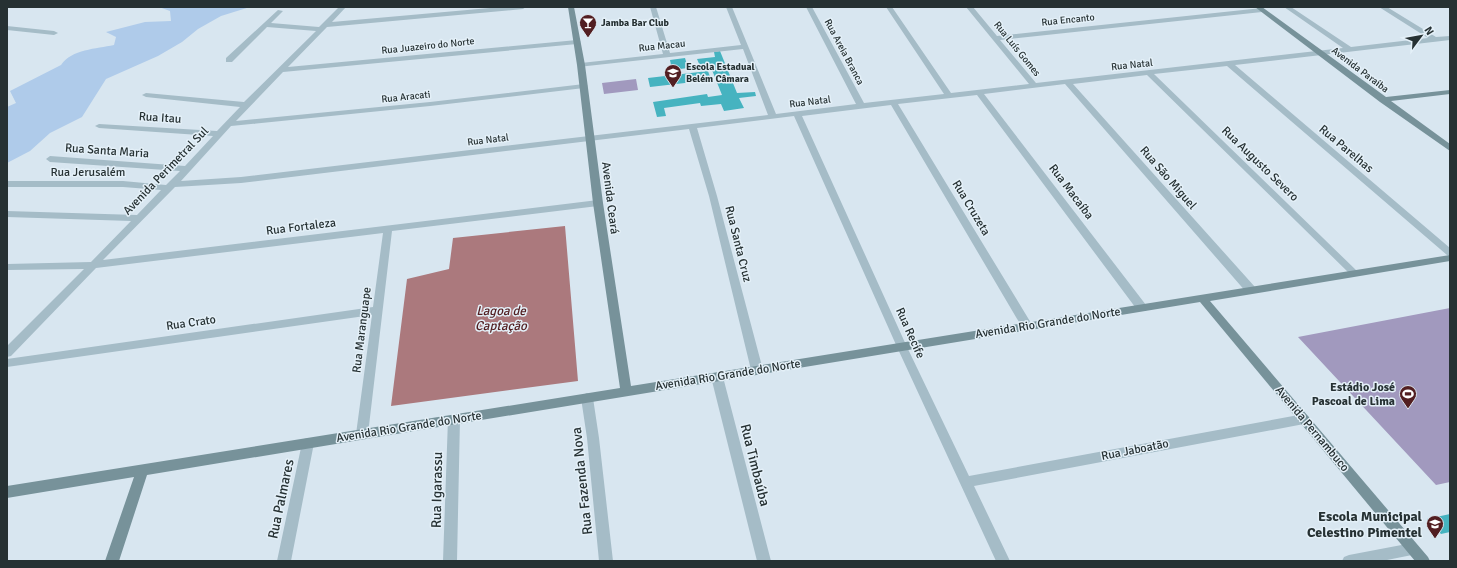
<svg xmlns="http://www.w3.org/2000/svg" width="1457" height="568" font-family="Signika,sans-serif">
<rect width="100%" height="100%" fill="#d8e6f0"/>
<path fill="#a199be" d="M636,79L638,90L604,94L602,83Z
M1450,308V482L1436,485L1298,337Z"/>
<path fill="#afcbea" d="M159,7H250L221,16L198,29L182,42L158,56L106,79L82,117L50,133L30,151L7,163V107L16,103L10,91L61,65C72,49 96,49 114,45L116,37L106,32L145,22L171,21L170,11Z"/>
<path fill="#ab797d" d="M565,226L578,381L391,406L407,279L449,269L453,238Z"/>
<path fill="#46b3c0" d="M720,51L737,93L755,92L756,96L739,98L744,108L724,111L721,104L701,106L700,103L664,108L666,116L657,117L653,102L707,94L708,97L722,95L710,65L700,66L697,59L715,57L714,52Z
M685,58L688,68L672,70L670,60Z
M708,71L711,80L650,87L648,78Z
M1450,514V532L1441,534L1427,519Z"/>
<g fill="none" stroke-linecap="round" stroke-linejoin="round">
<path fill="#a5bcc7" fill-rule="evenodd" d="M339,7H346L332,22L501,7H526L523,9L327,27L288,67L577,40L581,42L577,44L283,72L236,121L430,102L584,84L588,86L584,88L430,106L231,126L181,181L241,177L768,115L743,49L578,67V63H581L663,54L650,7H656L670,53L741,45L726,7H732L776,114L856,104L806,7H812L864,103L944,94L886,7H892L951,93L1029,84L966,7H973L997,36L1262,8L1265,10L1262,12L1000,40L1036,83L1343,48L1284,7H1291L1351,47L1428,38L1379,7H1387L1436,37L1450,36V40L1235,65L1450,248V256L1447,255L1227,66L1154,74L1357,271L1359,273L1357,275H1351L1147,75L1073,84L1255,287L1256,290L1255,293H1247L1065,84L984,94L1146,305L1147,308L1146,311H1138L977,95L898,104L1031,323L1032,326L1031,329H1023L891,105L802,116L907,347L969,476L1304,414L1308,416L1310,419L1308,422L1304,424L974,486L1010,561H996L897,347L794,116L697,128L717,196L763,370L761,373L757,374L753,373L751,370L709,196L689,129L241,183L175,187L103,260L598,200L601,201L603,203L601,205L598,206L392,231L368,434L366,438L362,439L358,438L356,434L372,315L7,367V359L373,307L383,233L96,268L11,356L7,357V346L84,269L7,270V264L91,262L131,221L7,217V211L137,215L161,190L123,187H7V181H123L166,185L180,171L50,162L46,159L50,156L185,166L213,136L99,128L95,126L99,124L217,131L240,107L146,97L142,95L146,93L244,102L316,31L267,27L232,62H226V58L278,10L283,11L271,23L319,27Z
M7,26L54,31L58,33L54,35L7,30Z
M717,373L721,374L723,377L771,561H757L711,377L713,374Z
M587,393L591,395L593,398L599,438L613,561H599L587,438L581,398L583,395Z
M454,414L458,416L460,419L457,561H443L448,419L450,416Z
M308,438L312,439L314,443L291,561H277L302,443L304,439Z
M1412,543L1417,545L1419,549L1417,553L1412,555L1382,561H1342L1344,557L1349,555Z"/>
<path fill="#77929a" fill-rule="evenodd" d="M568,7H574L585,65L603,203L631,386L1450,255V261L1210,301L1428,557L1430,561H1415L1200,302L147,475L119,561H105L134,477L7,498V486L620,388L593,203L577,65Z
M1255,7H1262L1386,97L1450,90V94L1391,101L1450,144V151L1380,102Z"/>
</g>
<defs>
<symbol id="bar-pin" viewBox="-11 -11 22 30"><path d="M0 17L-7.5 6A9.5 9.5 0 1 1 7.5 6Z" fill="#521e21" stroke="#e4f0f8"/><path d="M-6-5H6L.8 .8V4.5H3.5V6h-7V4.5H-.8V.8Z" fill="#fff"/></symbol>
<symbol id="school-pin" viewBox="-11 -11 22 30"><path d="M0 17L-7.5 6A9.5 9.5 0 1 1 7.5 6Z" fill="#521e21" stroke="#e4f0f8"/><path d="M0-5L7-2L0 1L-7-2ZM-4 1L0 2.5L4 1V4Q0 6-4 4Z" fill="#fff"/></symbol>
<symbol id="stadium-pin" viewBox="-11 -11 22 30"><path d="M0 17L-7.5 6A9.5 9.5 0 1 1 7.5 6Z" fill="#521e21" stroke="#e4f0f8"/><path d="M0-5a6.5 5 0 1 0 0 10a6.5 5 0 1 0 0-10ZM-3.5-1.8h7v3.6h-7Z" fill="#fff"/></symbol>
</defs>
<g fill-rule="evenodd">
<use href="#bar-pin" x="578" y="13" width="20" height="27"/>
<use href="#school-pin" x="663" y="63" width="20" height="27"/>
<use href="#stadium-pin" x="1398" y="384" width="20" height="27"/>
<use href="#school-pin" x="1425" y="514" width="20" height="27"/>
</g>
<g text-anchor="middle" dominant-baseline="central" stroke-width="3" stroke-linejoin="round" paint-order="stroke">
<g font-size="10" fill="#263133" stroke="#e4f0f8">
<text transform="translate(1068 20) rotate(-6)">Rua Encanto</text>
<text transform="translate(428 46) rotate(-6)">Rua Juazeiro do Norte</text>
<text transform="translate(662 46) rotate(-6)">Rua Macau</text>
<text transform="translate(1017 49) rotate(51)">Rua Luís Gomes</text>
<text transform="translate(844 52) rotate(62)">Rua Areia Branca</text>
<text transform="translate(1132 65) rotate(-6)">Rua Natal</text>
<text transform="translate(1360 70) rotate(37)">Avenida Paraíba</text>
<text transform="translate(406 97) rotate(-6)">Rua Aracati</text>
<text transform="translate(810 102) rotate(-7)">Rua Natal</text>
<text transform="translate(488 140) rotate(-7)">Rua Natal</text>
</g>
<g font-size="10" font-weight="bold" fill="#263133" stroke="#e4f0f8" text-anchor="start">
<text x="601" y="23">Jamba Bar Club</text>
<text x="686" y="67">Escola Estadual<tspan x="686" dy="12">Belém Câmara</tspan></text>
</g>
<g font-size="12" fill="#263133" stroke="#e4f0f8">
<text transform="translate(160 118) rotate(4)">Rua Itau</text>
<text transform="translate(1346 149) rotate(40)">Rua Parelhas</text>
<text transform="translate(107 151) rotate(4)">Rua Santa Maria</text>
<text transform="translate(1260 164) rotate(44)">Rua Augusto Severo</text>
<text transform="translate(166 171) rotate(-46)">Avenida Perimetral Sul</text>
<text x="88" y="172">Rua Jerusalém</text>
<text transform="translate(1168 178) rotate(49)">Rua São Miguel</text>
<text transform="translate(1071 192) rotate(53)">Rua Macaíba</text>
<text transform="translate(610 198) rotate(83)">Avenida Ceará</text>
<text transform="translate(971 208) rotate(59)">Rua Cruzeta</text>
<text transform="translate(301 227) rotate(-7)">Rua Fortaleza</text>
<text transform="translate(738 244) rotate(76)">Rua Santa Cruz</text>
<text transform="translate(191 323) rotate(-8)">Rua Crato</text>
<text transform="translate(1048 323) rotate(-9)">Avenida Rio Grande do Norte</text>
<text transform="translate(362 330) rotate(-83)">Rua Maranguape</text>
<text transform="translate(910 333) rotate(66)">Rua Recife</text>
<text transform="translate(728 375) rotate(-9)">Avenida Rio Grande do Norte</text>
<text transform="translate(409 427) rotate(-9)">Avenida Rio Grande do Norte</text>
<text transform="translate(1312 429) rotate(50)">Avenida Pernambuco</text>
<text transform="translate(1135 450) rotate(-11)">Rua Jaboatão</text>
</g>
<g font-size="12" font-weight="bold" fill="#263133" stroke="#e4f0f8" text-anchor="end">
<text x="1395" y="387">Estádio José<tspan x="1395" dy="14">Pascoal de Lima</tspan></text>
</g>
<g font-size="13" font-style="italic" fill="#521e21" stroke="#e4f0f8">
<text x="501" y="311">Lagoa de<tspan x="501" dy="15">Captação</tspan></text>
</g>
<g font-size="14" fill="#263133" stroke="#e4f0f8">
<text transform="translate(755 465) rotate(76)">Rua Timbaúba</text>
<text transform="translate(582 481) rotate(-96)">Rua Fazenda Nova</text>
<text transform="translate(437 490) rotate(-89)">Rua Igarassu</text>
<text transform="translate(281 499) rotate(-78)">Rua Palmares</text>
</g>
<g font-size="14" font-weight="bold" fill="#263133" stroke="#e4f0f8" text-anchor="end">
<text x="1422" y="516">Escola Municipal<tspan x="1422" dy="16">Celestino Pimentel</tspan></text>
</g>
</g>
<rect width="1457" height="568" fill="none" stroke="#263133" stroke-width="16"/>
<g transform="translate(1421 36) rotate(58)" stroke="#e4f0f8" stroke-width="3" paint-order="stroke">
<path d="M0-3L7 15L0 10L-7 15Z" fill="#263133"/>
<text y="-6" font-size="11" font-weight="bold" text-anchor="middle" fill="#263133">N</text>
</g>
</svg>
